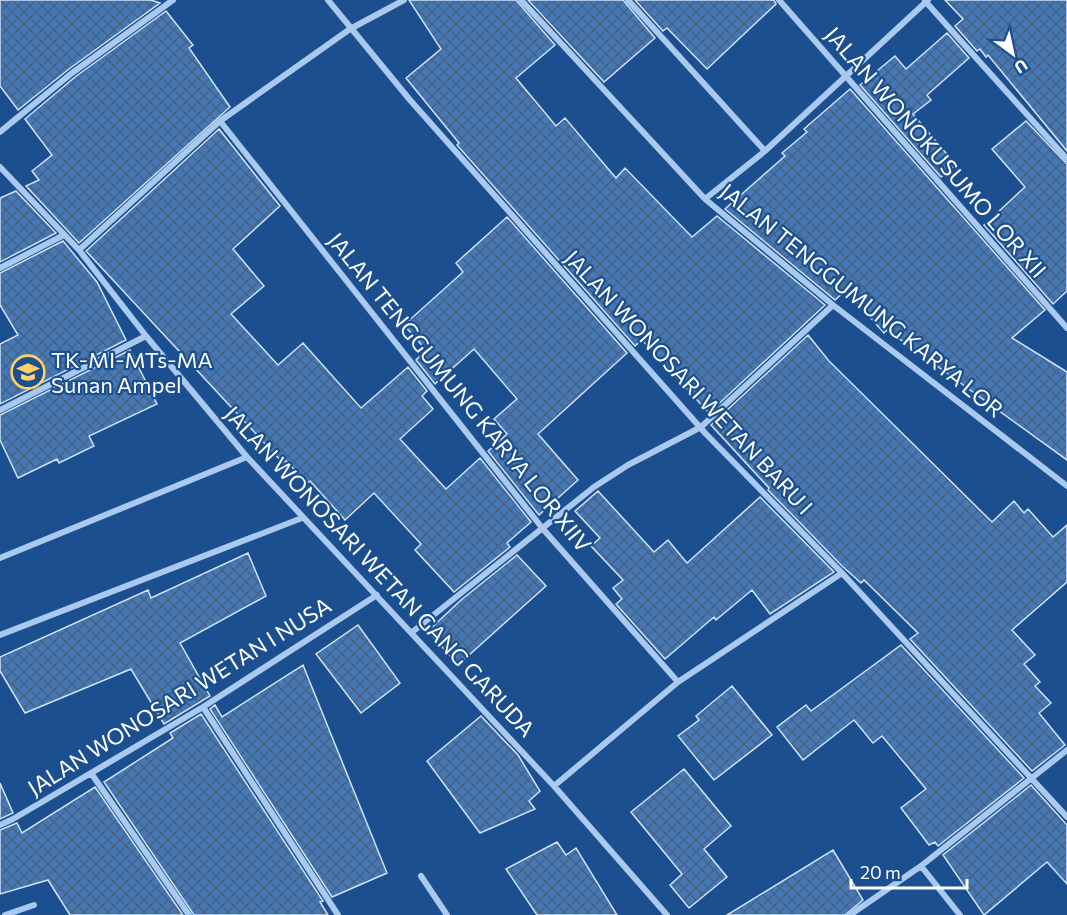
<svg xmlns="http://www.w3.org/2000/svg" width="1067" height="915" font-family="Commissioner,sans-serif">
<defs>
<pattern id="building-cross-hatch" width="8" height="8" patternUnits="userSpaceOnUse" patternTransform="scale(1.5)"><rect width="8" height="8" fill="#4478b7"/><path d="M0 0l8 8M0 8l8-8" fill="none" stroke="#486282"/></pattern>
</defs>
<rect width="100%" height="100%" fill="#1b4f8f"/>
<path fill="url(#building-cross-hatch)" stroke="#cfe3fa" stroke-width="1.5" d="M0,0H151L160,3L69,69L18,110L0,86Z
M409,0H516L555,45L516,78L556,126L565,118L616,178L625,168L692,237L717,216L825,305L709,413L642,340L635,346L457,145L459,143L406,78L441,49Z
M528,0H623L655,38L604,82Z
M635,0H774L776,4L707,69L667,28L663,31Z
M945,0H1067V151L988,55L986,57L980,49L977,51L955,26L963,19Z
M166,11L193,45L189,48L230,107L79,243L26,186L39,180L32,171L52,155L25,119L75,77Z
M947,33L969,58L927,95L931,100L913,114L956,165L941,177L860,85L895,56L906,69Z
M850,89L1045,310L1012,338L1067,372V460L887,330L884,333L846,290L835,300L725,209L785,156L782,153L807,132L804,129Z
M1026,121L1067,164V291L1053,304L984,225L1025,187L992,149Z
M219,129L280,206L233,249L264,286L231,314L278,365L303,343L361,408L408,367L427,391L422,396L433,409L400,439L446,489L480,458L531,522L507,543L510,547L454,592L415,550L421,544L374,493L345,520L310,481L307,483L286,461L283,463L86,251Z
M16,191L56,233L0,262V198Z
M507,217L627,353L538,434L578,480L539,515L488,451L507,434L494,419L517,399L474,349L435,384L416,360L426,350L404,325L463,272L456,263Z
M63,241L97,282L126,340L0,404V344L18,335L0,305V273Z
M808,335L829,361L992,522L1014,501L1024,513L1028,509L1053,537L1067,525V582L1012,630L1035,655L1024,664L1040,682L1035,686L1051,703L1039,713L1065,745L1032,771L910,639L918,633L864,580L861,583L842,566L768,490L769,488L711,425Z
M130,350L157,404L89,436L94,446L59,463L57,459L18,478L0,440V415Z
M598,491L654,552L668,540L687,563L760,497L834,572L770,614L752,590L716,620L714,617L665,659L616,604L622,599L613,588L623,580L591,546L600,538L575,511Z
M248,553L266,596L180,643L210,696L164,724L131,669L25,713L0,671V657L148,590L151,598Z
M517,555L546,586L458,665L428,631L461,600Z
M358,625L400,683L361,713L316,654Z
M901,645L1024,778L938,846L935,842L929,845L901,808L926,789L882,736L873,743L854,720L803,760L777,727L806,705L811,711Z
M303,665L387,873L332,897L210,709L215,705L222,717Z
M732,686L772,735L714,780L678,736L699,720L696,716Z
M201,714L323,901L320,902L328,915H194L104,782L173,738L170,733Z
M481,716L518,755L540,791L529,801L535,809L480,833L427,761Z
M684,769L731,826L704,849L727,877L689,908L670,885L682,874L631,812Z
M0,783L13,813L0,819Z
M1031,785L1067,825V884L1047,862L984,915L943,855Z
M95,787L183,915H70L48,880L0,894V830L17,823L22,833Z
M557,842L566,855L576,848L617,915H537L506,869Z
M833,850L863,900L845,915H727Z"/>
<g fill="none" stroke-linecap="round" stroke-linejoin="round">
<path stroke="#a9c9ee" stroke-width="6" d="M328,0L410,100L706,434L842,573L1067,817
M521,0L705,199L833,305L1067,486
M628,0L765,151
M779,0L1067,328
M925,1L1067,159
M220,121L543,529L678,682
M0,132L72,73L173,0
M0,167L79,250L146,336L247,457L554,786L667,915
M705,199L765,151L928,0
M79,250L220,121L350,29L404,0
M0,268L64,235
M0,410L146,336
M0,558L247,457
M411,633L594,487L628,465L701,427L833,305
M0,635L302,518
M203,707L338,915
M91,773L189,915
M554,786L678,682L842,573
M0,825L13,819L203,707L377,595
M921,866L960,915
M421,876L447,915
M5,915L34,905
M850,915L921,866L1067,750"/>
</g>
<defs>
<symbol id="school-ring" viewBox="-11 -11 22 22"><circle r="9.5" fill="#1b4f8f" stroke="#ffd166" stroke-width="1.5"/><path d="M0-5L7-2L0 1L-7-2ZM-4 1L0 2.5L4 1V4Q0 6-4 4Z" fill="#ffd166"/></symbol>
</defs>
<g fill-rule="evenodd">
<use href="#school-ring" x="9" y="353" width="38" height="38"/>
</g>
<g text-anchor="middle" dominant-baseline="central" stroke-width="4.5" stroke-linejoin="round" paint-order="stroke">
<g font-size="22" fill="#fff" stroke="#1b4f8f">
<text transform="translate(936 152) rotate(49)">JALAN WONOKUSUMO LOR XII</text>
<text transform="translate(862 300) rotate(39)">JALAN TENGGUMUNG KARYA LOR</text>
<text transform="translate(689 382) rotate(47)">JALAN WONOSARI WETAN BARU I</text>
<text transform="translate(460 392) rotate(51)">JALAN TENGGUMUNG KARYA LOR XIIV</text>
<text transform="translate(380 571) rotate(47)">JALAN WONOSARI WETAN GANG GARUDA</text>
<text transform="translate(179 696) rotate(-32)">JALAN WONOSARI WETAN I NUSA</text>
</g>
<g font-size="22" fill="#fff" stroke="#1b4f8f" text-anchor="start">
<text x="51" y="359">TK-MI-MTs-MA<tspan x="51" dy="25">Sunan Ampel</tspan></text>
</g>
</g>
<g transform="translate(1013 54) rotate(147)" stroke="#1b4f8f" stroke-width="4.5" paint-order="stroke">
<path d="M0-4.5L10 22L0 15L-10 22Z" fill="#ffffff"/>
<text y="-9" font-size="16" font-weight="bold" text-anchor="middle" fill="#ffffff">U</text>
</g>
<path d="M851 879v9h116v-9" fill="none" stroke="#ffffff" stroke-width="3"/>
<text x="860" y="879" font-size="18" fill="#ffffff" stroke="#1b4f8f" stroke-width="4.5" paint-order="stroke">20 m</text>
</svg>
